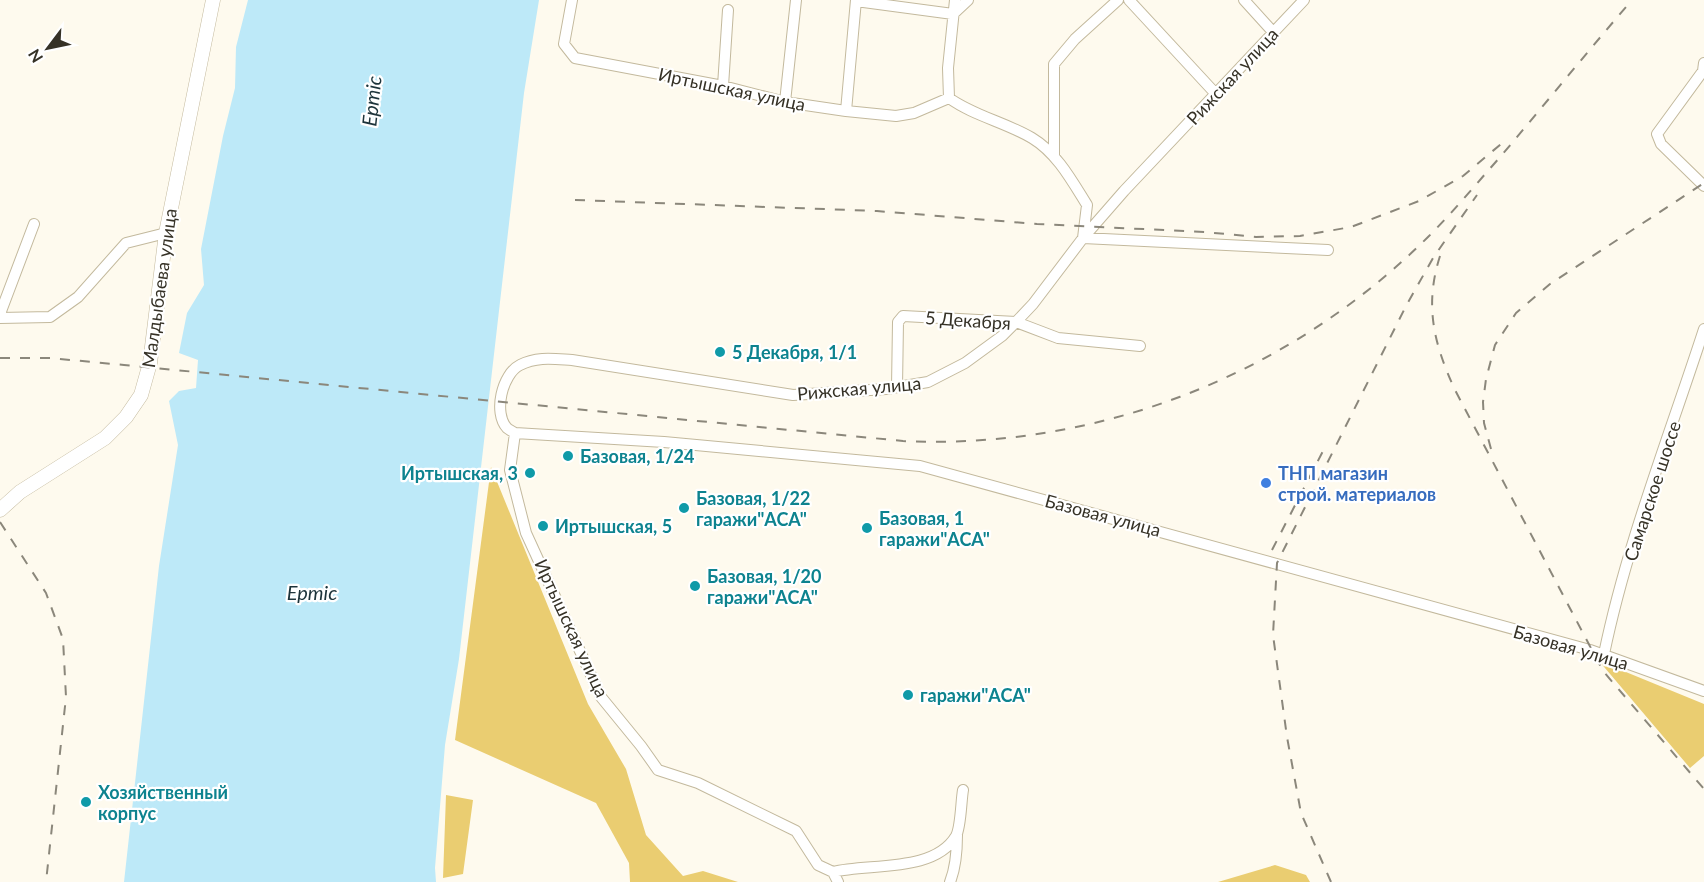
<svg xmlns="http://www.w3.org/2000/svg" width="1704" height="882" font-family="Lato,sans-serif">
<rect width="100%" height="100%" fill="#fefaee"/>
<path fill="#eacd71" d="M491,467L588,704L626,769L646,835L683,876L703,871L738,882H630L629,863L596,803L455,740Z
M1599,661L1704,704V756L1690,768Z
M446,795L473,800L463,874L443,878Z
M1275,865L1306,875L1310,882H1218Z"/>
<path fill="#bde9f8" d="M248,0H539L524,93L459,659L445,745L435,868L436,882H124L159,566L178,445L169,401L179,391L196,388L198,360L179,353L187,313L204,285L201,249L223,136L235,88L236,47Z"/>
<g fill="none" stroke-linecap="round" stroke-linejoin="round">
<defs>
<path id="minor" d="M572,0L564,44L575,58L723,86L785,102L846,111L896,116L914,113L949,98
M955,0L948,68L949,98C974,116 1005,122 1032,138C1057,153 1072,181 1087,205L1083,238L1328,250
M1129,0L1215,93
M1244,0L1273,32
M1304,0L1124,191L1083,238L1033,304L1016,322L1002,336L965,363L928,382L886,389L793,395L572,360C555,359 537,356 520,365C502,374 493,413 507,428C508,429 515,433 515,433L664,442L920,466L1590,650L1704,691
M856,1L953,14L968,0
M1704,63L1703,71L1657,134L1661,144L1704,186
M723,86L728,10
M785,102L796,0
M846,111L856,0
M1054,156V64L1075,39L1118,0
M0,314L34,224
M0,318L50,317L78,297L126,243L166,233
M897,387L898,322L903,316L1016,322L1058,338L1140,346
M515,433L510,470L526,533L601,697L641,746L658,770L698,783L796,831L818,865L833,872L838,882
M1604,654C1627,543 1669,437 1704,329
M833,872C869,863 934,873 956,836C961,827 961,801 963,790
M950,882C956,867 957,851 957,835"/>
<path id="major" d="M0,510L20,492L105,438L126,417L141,395L150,363L166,233L213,0"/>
</defs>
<use href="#minor" stroke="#c3b99d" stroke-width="12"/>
<use href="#major" stroke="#c3b99d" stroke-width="15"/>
<use href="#minor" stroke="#fff" stroke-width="10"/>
<use href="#major" stroke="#fff" stroke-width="14"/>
<path stroke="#8b877b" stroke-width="2" stroke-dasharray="10 10" stroke-linecap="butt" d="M575,200L877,211L1037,224L1205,232L1256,237L1300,236L1351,227L1419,201L1463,176L1501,144
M1440,256C1424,306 1434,344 1455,390L1603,671L1704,789
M0,358H50L124,365L903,441C1099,450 1289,375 1428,237C1454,211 1477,183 1501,156C1545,104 1588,51 1632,0
M1491,449L1484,423L1483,402L1486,379L1495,345L1516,313L1550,284L1704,183
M0,522L46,593L63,639L66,697L46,882
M1272,550L1323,451
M1331,882L1301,813L1287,737L1273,635L1277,563L1406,306L1433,258L1477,195"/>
</g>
<g fill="#0f9aa8" stroke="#fff" stroke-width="2">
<circle cx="720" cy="352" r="6"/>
<circle cx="568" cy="456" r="6"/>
<circle cx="530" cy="473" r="6"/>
<circle cx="684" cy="508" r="6"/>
<circle cx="543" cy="526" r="6"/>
<circle cx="867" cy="528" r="6"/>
<circle cx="695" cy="586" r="6"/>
<circle cx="908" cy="695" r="6"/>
<circle cx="86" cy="802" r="6"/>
</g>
<circle fill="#3f7fe0" stroke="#fff" stroke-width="2" cx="1266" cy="483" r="6"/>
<g text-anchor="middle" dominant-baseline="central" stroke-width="4.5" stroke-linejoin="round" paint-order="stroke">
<g font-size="18" fill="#363227" stroke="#fff">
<text transform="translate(1232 76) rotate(-47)">Рижская улица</text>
<text transform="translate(732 89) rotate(12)">Иртышская улица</text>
<text transform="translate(159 288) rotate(-82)">Малдыбаева улица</text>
<text transform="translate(968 320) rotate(4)">5 Декабря</text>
<text transform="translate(859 388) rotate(-5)">Рижская улица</text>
<text transform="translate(1652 491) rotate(-72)">Самарское шоссе</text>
<text transform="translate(1103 515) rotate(15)">Базовая улица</text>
<text transform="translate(572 628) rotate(65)">Иртышская улица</text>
<text transform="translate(1571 647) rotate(16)">Базовая улица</text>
</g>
<g font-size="18" font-weight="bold" fill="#0d838f" stroke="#fff" text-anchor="start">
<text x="732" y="352">5 Декабря, 1/1</text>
<text x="580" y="456">Базовая, 1/24</text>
<text x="518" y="473" text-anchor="end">Иртышская, 3</text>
<text x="696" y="498">Базовая, 1/22<tspan x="696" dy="21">гаражи"ACА"</tspan></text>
<text x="879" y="518">Базовая, 1<tspan x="879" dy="21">гаражи"ACА"</tspan></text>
<text x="555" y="526">Иртышская, 5</text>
<text x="707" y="576">Базовая, 1/20<tspan x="707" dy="21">гаражи"ACА"</tspan></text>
<text x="920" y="695">гаражи"ACА"</text>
<text x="98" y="792">Хозяйственный<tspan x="98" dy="21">корпус</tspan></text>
</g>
<g font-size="18" font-weight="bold" fill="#366cbe" stroke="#fff" text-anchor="start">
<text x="1278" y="473">ТНП магазин<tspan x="1278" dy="21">строй. материалов</tspan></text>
</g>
<g font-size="20" font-style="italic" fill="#1d343b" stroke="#fff">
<text transform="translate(371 101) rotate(-84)">Ертіс</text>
<text x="312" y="592">Ертіс</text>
</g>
</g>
<g transform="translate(48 48) rotate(238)" stroke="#ffffff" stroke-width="4.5" paint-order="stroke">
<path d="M0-4.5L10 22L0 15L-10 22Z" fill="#363227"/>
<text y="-9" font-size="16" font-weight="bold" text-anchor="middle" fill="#363227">N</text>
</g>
</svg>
